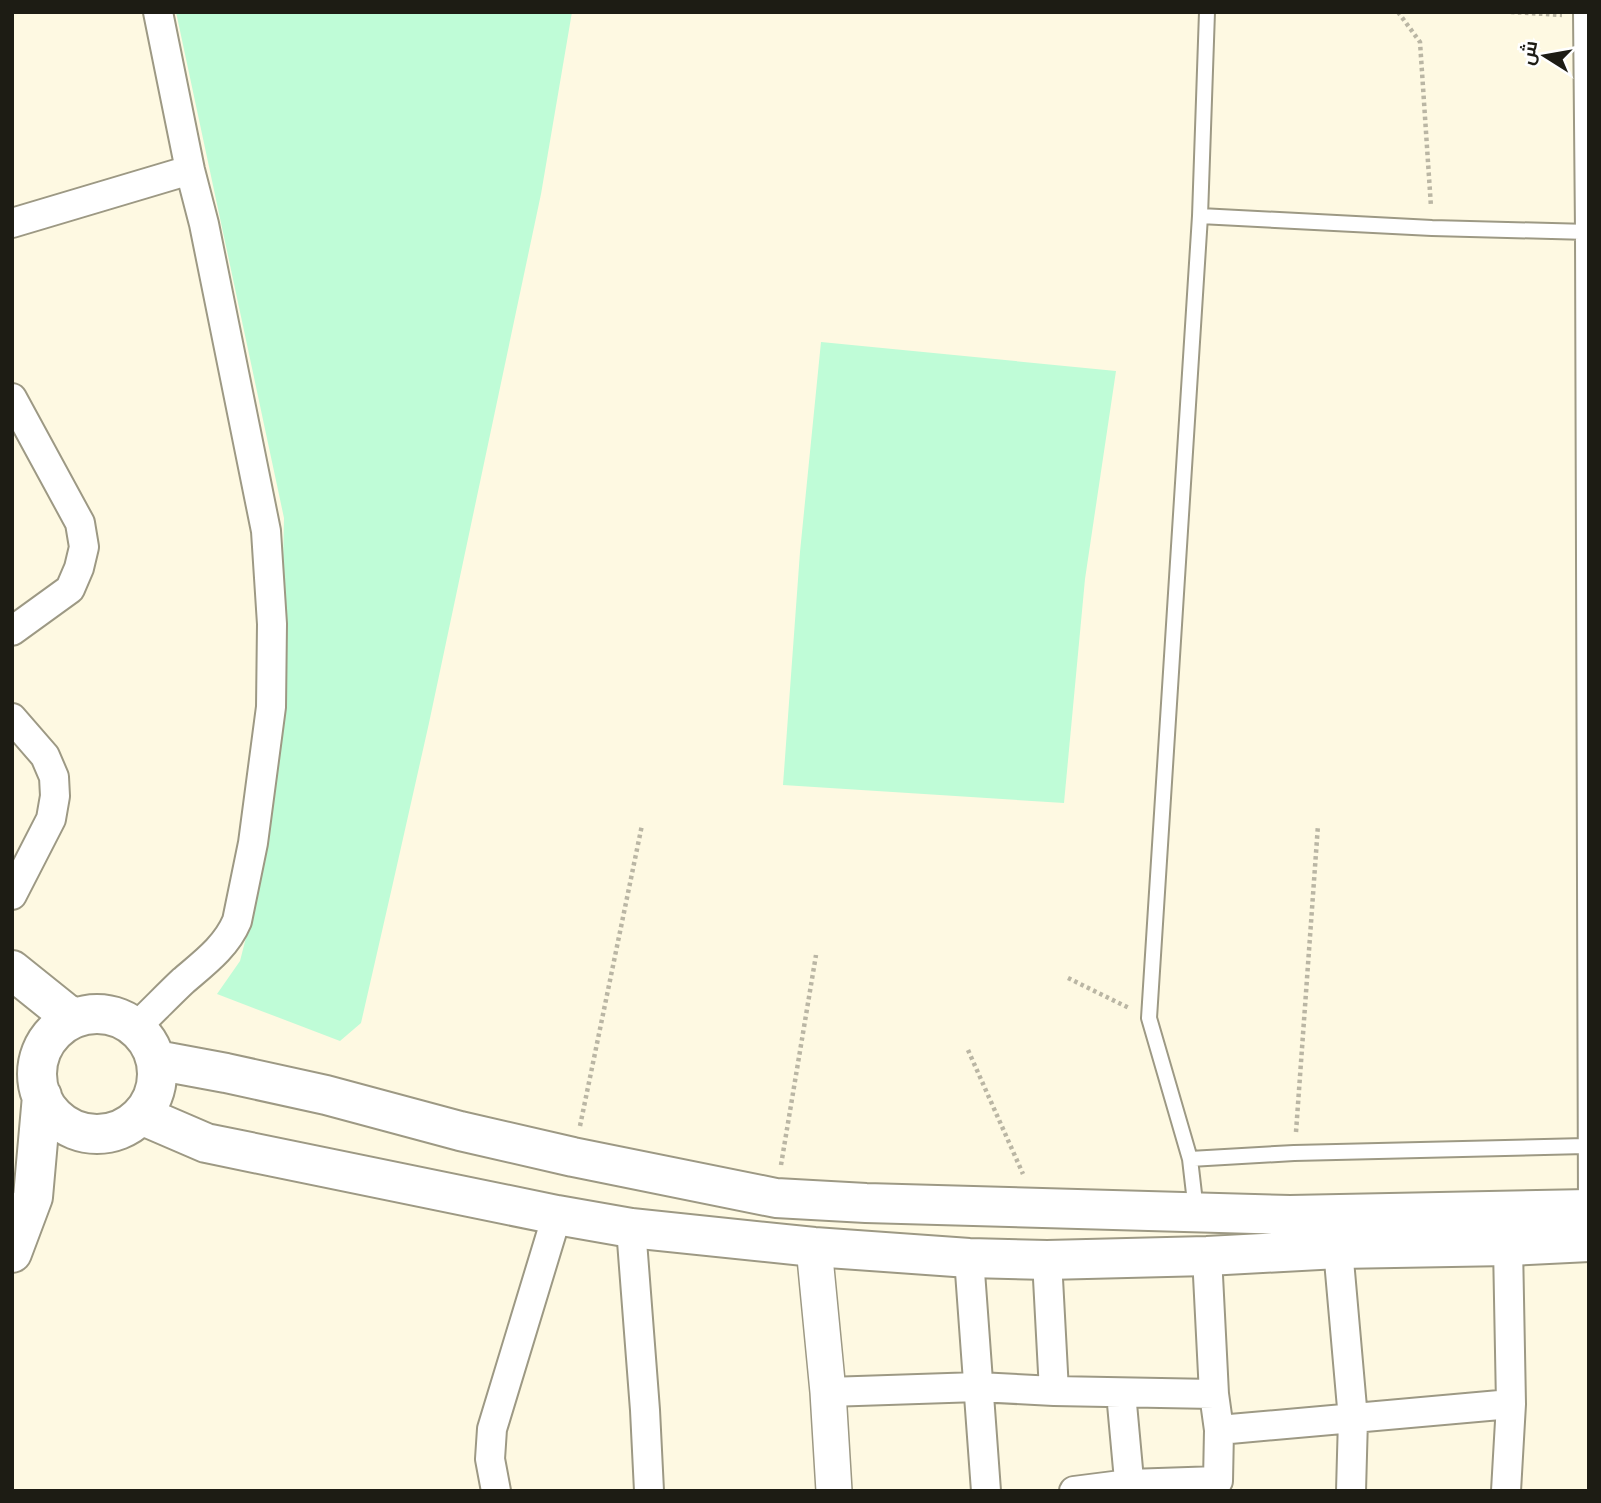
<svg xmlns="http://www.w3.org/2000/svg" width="1601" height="1503" font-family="'Alegreya Sans',Cairo,sans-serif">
<rect width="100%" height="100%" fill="#fef9e2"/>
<path fill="#bffcd7" d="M176,12H572L541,194L429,723L393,883L361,1023L340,1041L217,994L240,961L261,879L279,732L284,518Z
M821,342L1116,371L1085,579L1064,803L783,785L800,552Z"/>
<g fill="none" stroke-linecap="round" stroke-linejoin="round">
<defs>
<path id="service" d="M1581,12L1583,232L1586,1208
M1200,216L1432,228L1589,232
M1190,1159L1294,1153L1585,1146
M1196,1211L1190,1159L1149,1018L1200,216L1207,12"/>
<path id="minor" d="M12,223L190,170
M12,398L80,523L84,547L79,568L70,589L12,631
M12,718L45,756L54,777L55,796L51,819L12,895
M136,1027C152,1012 167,996 183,981C204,963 226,947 237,921L253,843L271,707L272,624L266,531L204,224L190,170L158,12
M631,1228L645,1410L649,1491
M1338,1249L1353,1419L1351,1491
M969,1258L986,1491
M1047,1260L1054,1391
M828,1392L978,1387L1054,1391L1214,1394
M1121,1393L1130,1491
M1219,1430L1511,1404
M496,1491L490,1459L492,1429L557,1215
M1074,1491L1129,1484L1218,1481L1219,1430L1214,1394L1207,1256
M1506,1491L1511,1404L1508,1246"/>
<path id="tertiary" d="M814,1247L828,1392L834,1491"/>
<path id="primary" d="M12,970L73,1019
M37 1074a60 60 0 1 1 120 0a60 60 0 1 1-120 0Z
M156,1060L226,1073L326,1095L460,1131L573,1157L776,1198L866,1203L1290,1215L1589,1209
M141,1115L206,1143L557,1215L631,1228L814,1247L969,1258L1047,1260L1207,1256L1338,1249L1508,1246L1589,1242
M12,1253L33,1197L42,1096"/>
</defs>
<use href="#service" stroke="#9d9984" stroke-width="18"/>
<use href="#minor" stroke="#9d9984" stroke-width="32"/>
<use href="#tertiary" stroke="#9d9984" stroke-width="38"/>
<use href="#primary" stroke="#9d9984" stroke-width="42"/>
<path stroke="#bab6a4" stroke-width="4.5" stroke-dasharray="3.5 3.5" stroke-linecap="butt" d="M1398,12L1420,42L1431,207
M1511,12L1562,15
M1068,978L1129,1008
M968,1050L1023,1174
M580,1126L642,825
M1296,1132L1318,825
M781,1165L816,955"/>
<use href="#service" stroke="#fff" stroke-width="14"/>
<use href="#minor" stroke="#fff" stroke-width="28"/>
<use href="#tertiary" stroke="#fff" stroke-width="35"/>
<use href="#primary" stroke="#fff" stroke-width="38"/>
</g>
<rect width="1601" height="1503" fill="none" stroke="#1d1c14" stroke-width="28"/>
<g transform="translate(1545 56) rotate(281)" stroke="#ffffff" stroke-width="5" paint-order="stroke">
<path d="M0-5L12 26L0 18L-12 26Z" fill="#1d1c14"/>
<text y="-10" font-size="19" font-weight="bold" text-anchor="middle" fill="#1d1c14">ش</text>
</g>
</svg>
